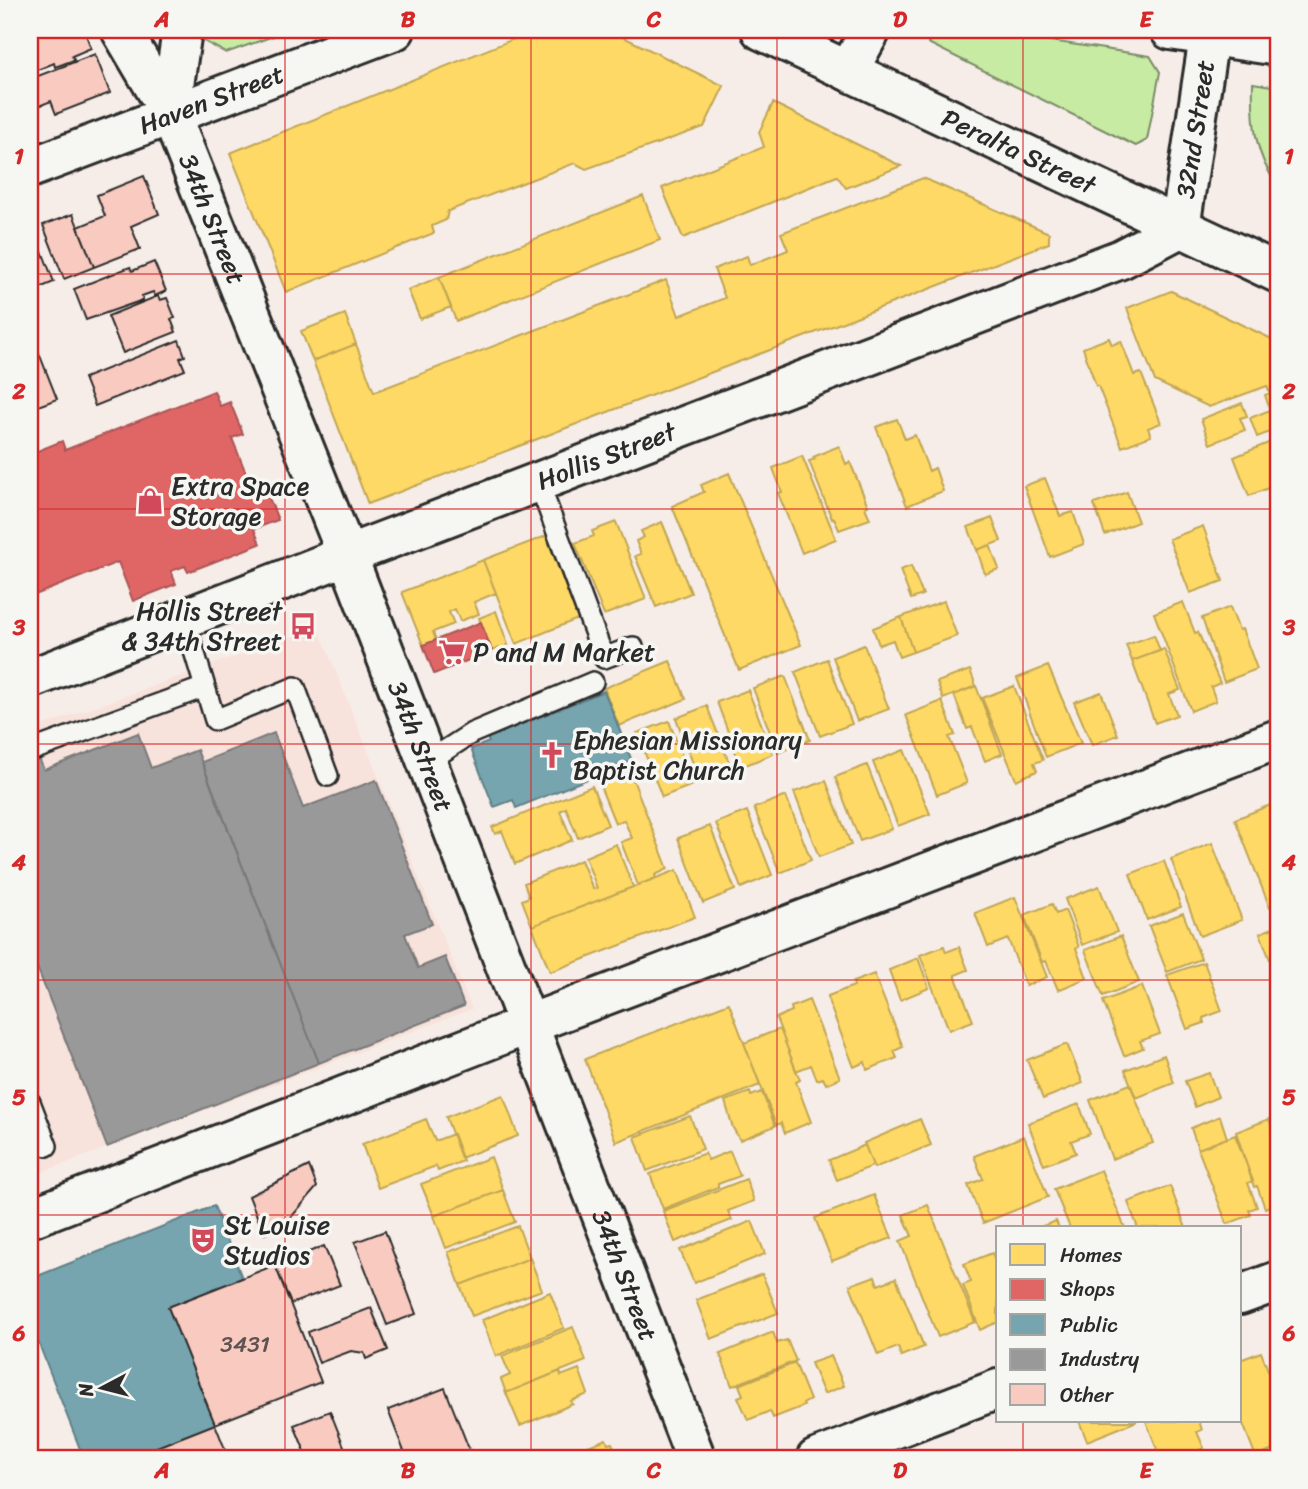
<svg xmlns="http://www.w3.org/2000/svg" width="1308" height="1489" font-family="Sriracha,sans-serif">
<rect width="100%" height="100%" fill="#f7ede8"/>
<filter id="ink" filterUnits="userSpaceOnUse"><feTurbulence type="fractalNoise" baseFrequency=".0143" numOctaves="2"/><feDisplacementMap in="SourceGraphic" scale="14" xChannelSelector="R" yChannelSelector="G"/><feConvolveMatrix kernelMatrix="1 2 1 2 8 2 1 2 1" color-interpolation-filters="sRGB"/></filter>
<g filter="url(#ink)">
<path fill="#f8e2dc" d="M318,627L472,1009L30,1177V730Z"/>
<path fill="#c8eba4" stroke="#7a8b68" stroke-width="2" d="M183,30H290L226,53Z
M933,30H979L1150,56L1160,72L1147,140L1136,146L928,43Z
M1253,83L1278,87V185C1254,156 1252,120 1253,83Z"/>
<path fill="#ffd966" stroke="#bfa554" stroke-width="2" d="M536,30H609L724,86L704,127L586,169L575,163L448,211L446,220L432,226L434,233L286,292L230,153Z
M773,103L901,166L846,188L837,176L683,238L662,188L764,147L759,132Z
M923,178L1049,233V243L368,504L313,361L356,344L374,392L666,280L679,316L725,298L714,269L747,256L750,265L788,250L781,233Z
M643,196L660,240L456,321L439,277Z
M439,277L451,307L420,319L408,290Z
M1171,291L1278,342V388L1269,391L1267,386L1209,407L1155,381L1127,308Z
M345,314L356,344L313,361L301,331Z
M1109,338L1112,345L1121,341L1134,375L1141,373L1161,423L1148,428L1151,436L1122,447L1098,386H1096L1083,348Z
M1278,390V429L1257,437L1250,418L1270,410L1265,395Z
M1242,403L1247,416L1240,418L1245,430L1210,444L1201,419Z
M897,419L905,439L915,435L929,471L935,468L943,491L907,506L876,427Z
M1278,439V484L1249,496L1234,457Z
M839,446L846,464L850,462L868,506L865,507L870,519L839,530L834,518L832,519L809,461L815,459L813,457Z
M802,456L836,539L802,553L778,493L782,492L773,468Z
M729,473L801,645L739,670L672,506L704,492L701,485Z
M1045,478L1060,516L1073,512L1084,544L1050,557L1024,486Z
M1127,492L1138,522L1105,535L1094,504Z
M992,518L1001,541L977,550L968,527Z
M616,522L646,599L604,615L575,543L594,536L592,531Z
M662,522L691,593L656,607L635,556L641,554L636,541L644,537L641,531Z
M1203,526L1223,581L1190,593L1169,539Z
M546,536L578,619L516,644L483,560Z
M990,545L999,569L985,574L977,550Z
M483,560L496,593L474,602L479,614L460,621L455,609L449,612L454,624L433,632L436,640L423,645L402,592Z
M911,566L923,595L911,599L900,570Z
M944,601L957,636L913,652L901,617Z
M1183,602L1195,633L1198,632L1220,683L1211,687L1216,701L1191,711L1154,613Z
M1230,607L1239,630L1242,629L1257,669L1224,682L1202,618Z
M496,611L508,645L492,651L479,618Z
M901,617L913,652L899,657L893,640L879,645L873,628Z
M1154,635L1160,651L1132,661L1126,645Z
M864,645L889,709L857,721L833,657Z
M1164,649L1180,690L1169,694L1177,715L1155,723L1132,661Z
M827,659L852,724L820,736L795,672Z
M670,661L686,699L619,726L604,688Z
M1048,666L1081,743L1046,757L1017,678Z
M970,670L976,686L943,699L937,682Z
M785,676L810,740L778,753L753,688Z
M976,686L1002,754L985,761L972,727L967,729L954,695Z
M1014,686L1043,760L1034,763L1037,771L1016,780L982,698Z
M748,690L773,754L741,767L717,702Z
M1101,692L1118,735L1092,745L1074,702Z
M942,701L955,735L949,737L967,783L937,795L906,715Z
M707,706L732,770L700,782L676,718Z
M669,721L693,785L662,797L637,733Z
M904,750L930,814L898,826L873,762Z
M867,765L892,829L860,841L835,777Z
M630,772L668,869L655,875L656,878L638,885L621,842L632,838L624,820L615,823L598,781L615,774L617,777Z
M826,781L851,845L819,857L794,792Z
M592,786L608,825L578,838L566,808L560,811L572,840L515,864L502,831L495,834L492,827Z
M786,796L811,860L780,873L754,808Z
M1278,802V905L1270,908L1235,819Z
M747,811L772,875L741,888L716,823Z
M710,826L735,890L703,903L678,838Z
M1212,843L1242,920L1200,936L1171,859Z
M616,844L633,887L532,926L522,900L529,897L524,883L581,860L593,889L597,888L585,857Z
M1164,861L1181,907L1147,920L1130,874Z
M677,870L695,917L550,972L532,926Z
M1099,886L1117,932L1082,945L1065,899Z
M1015,897L1047,977L1026,986L1008,939L988,947L975,913Z
M1052,904L1056,914L1065,910L1079,947L1076,948L1087,978L1058,990L1046,961L1042,962L1024,915Z
M1183,913L1201,959L1167,972L1149,926Z
M1278,926V981L1260,933Z
M1121,936L1139,982L1103,996L1085,950Z
M944,946L946,952L959,947L968,970L955,975L973,1021L949,1030L920,955Z
M918,958L929,988L900,1000L889,970Z
M1204,962L1222,1011L1203,1018L1204,1023L1187,1029L1167,975Z
M874,974L903,1047L894,1051L897,1058L867,1070L865,1062L854,1067L829,1003L828,996L854,986L853,982Z
M1142,986L1160,1034L1140,1041L1143,1048L1124,1056L1103,1001Z
M809,1000L840,1078L826,1084L823,1078L817,1080L811,1065L796,1071L776,1018L792,1011L791,1007Z
M729,1003L760,1085L616,1142L585,1059Z
M780,1029L800,1080L796,1082L811,1122L785,1133L781,1123L776,1125L744,1043Z
M1067,1044L1083,1083L1043,1099L1027,1060Z
M1164,1055L1174,1083L1136,1098L1125,1070Z
M1209,1073L1218,1097L1195,1107L1185,1081Z
M1130,1084L1153,1143L1112,1159L1090,1100Z
M750,1092L751,1096L762,1092L775,1126L740,1140L733,1128L725,1101Z
M503,1095L518,1136L461,1158L446,1117Z
M1079,1104L1090,1134L1071,1141L1076,1153L1044,1165L1028,1123Z
M690,1116L703,1149L647,1171L635,1137Z
M1220,1116L1227,1138L1198,1149L1191,1128Z
M426,1119L435,1141L453,1134L463,1161L438,1171L436,1166L378,1188L362,1144Z
M920,1119L931,1145L874,1168L864,1143Z
M1269,1119L1278,1143V1203L1265,1208L1257,1186L1254,1187L1236,1132Z
M1235,1135L1253,1181L1248,1183L1257,1207L1249,1210L1251,1215L1227,1224L1198,1149Z
M1024,1136L1048,1197L983,1223L968,1185L983,1179L974,1156Z
M865,1145L873,1166L837,1180L829,1160Z
M730,1151L740,1176L718,1184V1187L663,1209L650,1174L705,1153L708,1160Z
M491,1157L503,1190L434,1216L421,1184Z
M1101,1170L1125,1228H1070L1054,1189Z
M746,1179L754,1201L728,1211L732,1220L675,1242L663,1211Z
M1170,1186L1186,1228H1138L1128,1202Z
M503,1190L515,1222L446,1248L434,1216Z
M874,1195L892,1238L832,1261L815,1218Z
M928,1205L975,1322L938,1337L900,1241L912,1236L903,1215Z
M752,1221L765,1254L694,1283L680,1250Z
M1056,1221L1059,1228H1037Z
M518,1226L530,1258L460,1285L448,1252Z
M992,1253L998,1269V1322L980,1330L963,1285L971,1282L964,1264Z
M530,1258L542,1290L472,1316L460,1285Z
M762,1274L778,1313L711,1339L696,1300Z
M875,1276L878,1285L896,1278L924,1347L901,1356L898,1347L878,1355L850,1285Z
M550,1292L564,1328L496,1356L482,1320Z
M573,1327L586,1361L506,1393L501,1379L510,1375L502,1356Z
M773,1332L777,1343L787,1340L796,1361L732,1386L720,1354Z
M1261,1352L1278,1396V1448L1256,1457L1240,1416V1360Z
M831,1356L844,1386L824,1394L811,1363Z
M795,1363L810,1400L803,1404L804,1406L773,1418L770,1411L748,1420L738,1397L743,1395L739,1385Z
M579,1369L588,1394L571,1401L573,1404L520,1426L506,1393L560,1371L561,1376Z
M1079,1421H1137L1087,1441Z
M1146,1421H1199L1202,1430L1197,1432L1204,1448L1189,1455L1190,1459H1161Z
M606,1439L608,1444L612,1443L618,1458L555,1459Z"/>
<path fill="#e06666" stroke="#aa5454" stroke-width="2" d="M214,391L220,406L230,402L243,434L232,438L250,483L261,478L278,520L254,529L260,544L188,572L185,566L171,571L176,584L133,601L118,562L30,597V454L62,441L65,450Z
M481,622L492,651L434,674L423,645Z"/>
<path fill="#76a5af" stroke="#608087" stroke-width="2" d="M604,691L632,761L516,808L513,800L494,807L471,749L489,742L487,738Z
M214,1206L242,1278L168,1307L215,1424L126,1459H84L30,1321V1279Z"/>
<path fill="#999" stroke="#787878" stroke-width="2" d="M138,733L151,768L197,750L319,1063L107,1147L30,949V751L35,749L44,770Z
M274,733L303,808L376,780L432,924L405,934L418,968L445,957L464,1006L319,1063L202,762Z"/>
<path fill="#f9cac0" stroke="#2b2b2b" stroke-width="2" d="M30,30H84L91,48L72,56L74,60L55,67L54,63L30,73Z
M95,54L110,93L56,114L51,101L39,106L30,79Z
M144,176L159,214L131,226L140,249L94,267L78,227L105,216L97,195Z
M73,214L94,267L64,279L43,225Z
M42,251L54,282L30,292V256Z
M154,262L166,291L155,296L153,292L142,296L143,300L86,320L74,289L130,267L132,271Z
M158,296L160,300L167,298L175,318L171,319L176,332L123,353L108,316Z
M179,340L185,356L180,358L185,370L95,406L84,378Z
M35,343L57,399L30,409V345Z
M309,1166L317,1187L282,1228L264,1234L249,1196Z
M385,1231L416,1314L387,1325L355,1242Z
M324,1246L340,1285L291,1304L275,1265Z
M275,1265L321,1382L215,1424L168,1307Z
M371,1308L388,1350L366,1359L364,1353L351,1351L319,1363L308,1332Z
M445,1388L473,1459H407L388,1410Z
M330,1411L349,1459H308L294,1425Z
M215,1424L229,1459H147L144,1452Z"/>
<g fill="none" stroke-linecap="round" stroke-linejoin="round">
<defs>
<path id="service" d="M538,481L604,658L633,647
M184,618L215,720L295,687L328,776
M30,751L205,687
M427,762L472,733L593,682
M30,1102L47,1146"/>
<g id="minor">
<path d="M121,30L170,113"/>
<path id="s1" d="M182,30L170,113L347,555L696,1459"/>
<path d="M1170,30L1278,46"/>
<path d="M848,71L871,30"/>
<path id="s2" d="M30,168L395,30"/>
<path id="s3" d="M1180,228L1210,30"/>
<path d="M30,1218L527,1025L1278,739"/>
<path d="M1240,1295L1278,1281"/>
<path d="M816,1459L998,1389"/>
</g>
<g id="tertiary">
<path id="s4" d="M761,30L1278,273"/>
<path id="s5" d="M30,679L347,555L1121,259L1180,228"/>
</g>
</defs>
<use href="#service" stroke="#2b2b2b" stroke-width="24"/>
<use href="#minor" stroke="#2b2b2b" stroke-width="44"/>
<use href="#tertiary" stroke="#2b2b2b" stroke-width="44"/>
<use href="#service" stroke="#f6f6f2" stroke-width="19"/>
<use href="#minor" stroke="#f6f6f2" stroke-width="38"/>
<use href="#tertiary" stroke="#f6f6f2" stroke-width="38"/>
</g>
</g>
<path fill="none" stroke="#d62828" stroke-width="2" stroke-opacity="0.55" d="M285,30V1459M531,30V1459M777,30V1459M1023,30V1228M30,274H1278M30,509H1278M30,744H1278M30,980H1278M30,1215H1278M1023,1421V1459"/>
<defs>
<symbol id="shop-bare" viewBox="-9 -9 18 18"><path d="M-5-2.5h2.3a2.7 3.5 0 0 1 5.4 0H5L5.5 6h-11ZM-1.5-2.5h3a1.5 2.3 0 0 0-3 0Z" fill="#d1495b" stroke="#f6f6f2" stroke-width="2.5" paint-order="stroke"/></symbol>
<symbol id="bus-bare" viewBox="-9 -9 18 18"><path d="M-5-6H5V4H4V6H2V4H-2V6H-4V4H-5ZM-3.5-4V0h7V-4ZM-3.5 1.2v1.5H-2V1.2ZM2 1.2v1.5H3.5V1.2Z" fill="#d1495b" stroke="#f6f6f2" stroke-width="2.5" paint-order="stroke"/></symbol>
<symbol id="supermarket-bare" viewBox="-9 -9 18 18"><path d="M-6-5.5h2.5l.6 2H6L4.5 2H-2.5L-4.4-4H-6ZM-1.5 3.2a1.3 1.3 0 1 0 .1 0ZM3 3.2a1.3 1.3 0 1 0 .1 0Z" fill="#d1495b" stroke="#f6f6f2" stroke-width="2.5" paint-order="stroke"/></symbol>
<symbol id="church-bare" viewBox="-9 -9 18 18"><path d="M-1.2-6h2.4v3.5h3.3v2.4h-3.3V6h-2.4V-.1h-3.3v-2.4h3.3Z" fill="#d1495b" stroke="#f6f6f2" stroke-width="2.5" paint-order="stroke"/></symbol>
<symbol id="theatre-bare" viewBox="-9 -9 18 18"><path d="M-5-5.5Q0-4 5-5.5V0Q5 5 0 6Q-5 5-5 0ZM-3.3-2.5H-1v1.5H-3.3ZM1-2.5H3.3v1.5H1ZM-2.8 1Q0 5.5 2.8 1Z" fill="#d1495b" stroke="#f6f6f2" stroke-width="2.5" paint-order="stroke"/></symbol>
</defs>
<g fill-rule="evenodd">
<use href="#shop-bare" x="131" y="482" width="38" height="38"/>
<use href="#bus-bare" x="284" y="607" width="38" height="38"/>
<use href="#supermarket-bare" x="433" y="633" width="38" height="38"/>
<use href="#church-bare" x="533" y="736" width="38" height="38"/>
<use href="#theatre-bare" x="184" y="1221" width="38" height="38"/>
</g>
<g text-anchor="middle" dominant-baseline="central" stroke-width="7" stroke-linejoin="round" paint-order="stroke">
<g font-size="23" fill="#5e5350">
<text x="245" y="1344">3431</text>
</g>
<g font-size="26" fill="#2b2b2b" stroke="#f6f6f2">
<text stroke="none"><textPath href="#s2" startOffset="194">Haven Street</textPath></text>
<text stroke="none"><textPath href="#s3" startOffset="100">32nd Street</textPath></text>
<text stroke="none"><textPath href="#s4" startOffset="285">Peralta Street</textPath></text>
<text stroke="none"><textPath href="#s1" startOffset="198">34th Street</textPath></text>
<text stroke="none"><textPath href="#s5" startOffset="618">Hollis Street</textPath></text>
<text stroke="none"><textPath href="#s1" startOffset="765">34th Street</textPath></text>
<text stroke="none"><textPath href="#s1" startOffset="1332">34th Street</textPath></text>
</g>
<g font-size="26" fill="#2b2b2b" stroke="#f6f6f2" text-anchor="start">
<text x="171" y="486">Extra Space<tspan x="171" dy="30">Storage</tspan></text>
<text x="282" y="611" text-anchor="end">Hollis Street<tspan x="282" dy="30">&amp; 34th Street</tspan></text>
<text x="473" y="652">P and M Market</text>
<text x="573" y="740">Ephesian Missionary<tspan x="573" dy="30">Baptist Church</tspan></text>
<text x="224" y="1225">St Louise<tspan x="224" dy="30">Studios</tspan></text>
</g>
</g>
<rect width="1308" height="1489" fill="none" stroke="#f6f6f2" stroke-width="77"/>
<rect x="996" y="1226" width="245" height="196" fill="#f6f6f2" stroke="#a5a5a2" stroke-width="2"/>
<rect x="1010" y="1244" width="35" height="21" fill="#ffd966" stroke="#a5a5a2" stroke-width="2"/>
<text x="1060" y="1262" font-size="21" fill="#2b2b2b">Homes</text>
<rect x="1010" y="1279" width="35" height="21" fill="#e06666" stroke="#a5a5a2" stroke-width="2"/>
<text x="1060" y="1296" font-size="21" fill="#2b2b2b">Shops</text>
<rect x="1010" y="1314" width="35" height="21" fill="#76a5af" stroke="#a5a5a2" stroke-width="2"/>
<text x="1060" y="1332" font-size="21" fill="#2b2b2b">Public</text>
<rect x="1010" y="1349" width="35" height="21" fill="#999999" stroke="#a5a5a2" stroke-width="2"/>
<text x="1060" y="1366" font-size="21" fill="#2b2b2b">Industry</text>
<rect x="1010" y="1384" width="35" height="21" fill="#f9cac0" stroke="#a5a5a2" stroke-width="2"/>
<text x="1060" y="1402" font-size="21" fill="#2b2b2b">Other</text>
<g transform="translate(102 1388) rotate(263)" stroke="#f6f6f2" stroke-width="5" paint-order="stroke">
<path d="M0-5L12 26L0 18L-12 26Z" fill="#2b2b2b"/>
<text y="-10" font-size="19" font-weight="bold" text-anchor="middle" fill="#2b2b2b">N</text>
</g>
<rect x="38" y="38" width="1232" height="1412" fill="none" stroke="#d62828" stroke-width="2.5"/>
<g font-size="23" text-anchor="middle" font-weight="bold" fill="#d62828">
<text x="162" y="27">A</text>
<text x="408" y="27">B</text>
<text x="654" y="27">C</text>
<text x="900" y="27">D</text>
<text x="1146" y="27">E</text>
<text x="19" y="164">1</text>
<text x="1289" y="164">1</text>
<text x="19" y="399">2</text>
<text x="1289" y="399">2</text>
<text x="19" y="635">3</text>
<text x="1289" y="635">3</text>
<text x="19" y="870">4</text>
<text x="1289" y="870">4</text>
<text x="19" y="1105">5</text>
<text x="1289" y="1105">5</text>
<text x="19" y="1341">6</text>
<text x="1289" y="1341">6</text>
<text x="162" y="1478">A</text>
<text x="408" y="1478">B</text>
<text x="654" y="1478">C</text>
<text x="900" y="1478">D</text>
<text x="1146" y="1478">E</text>
</g>
</svg>
